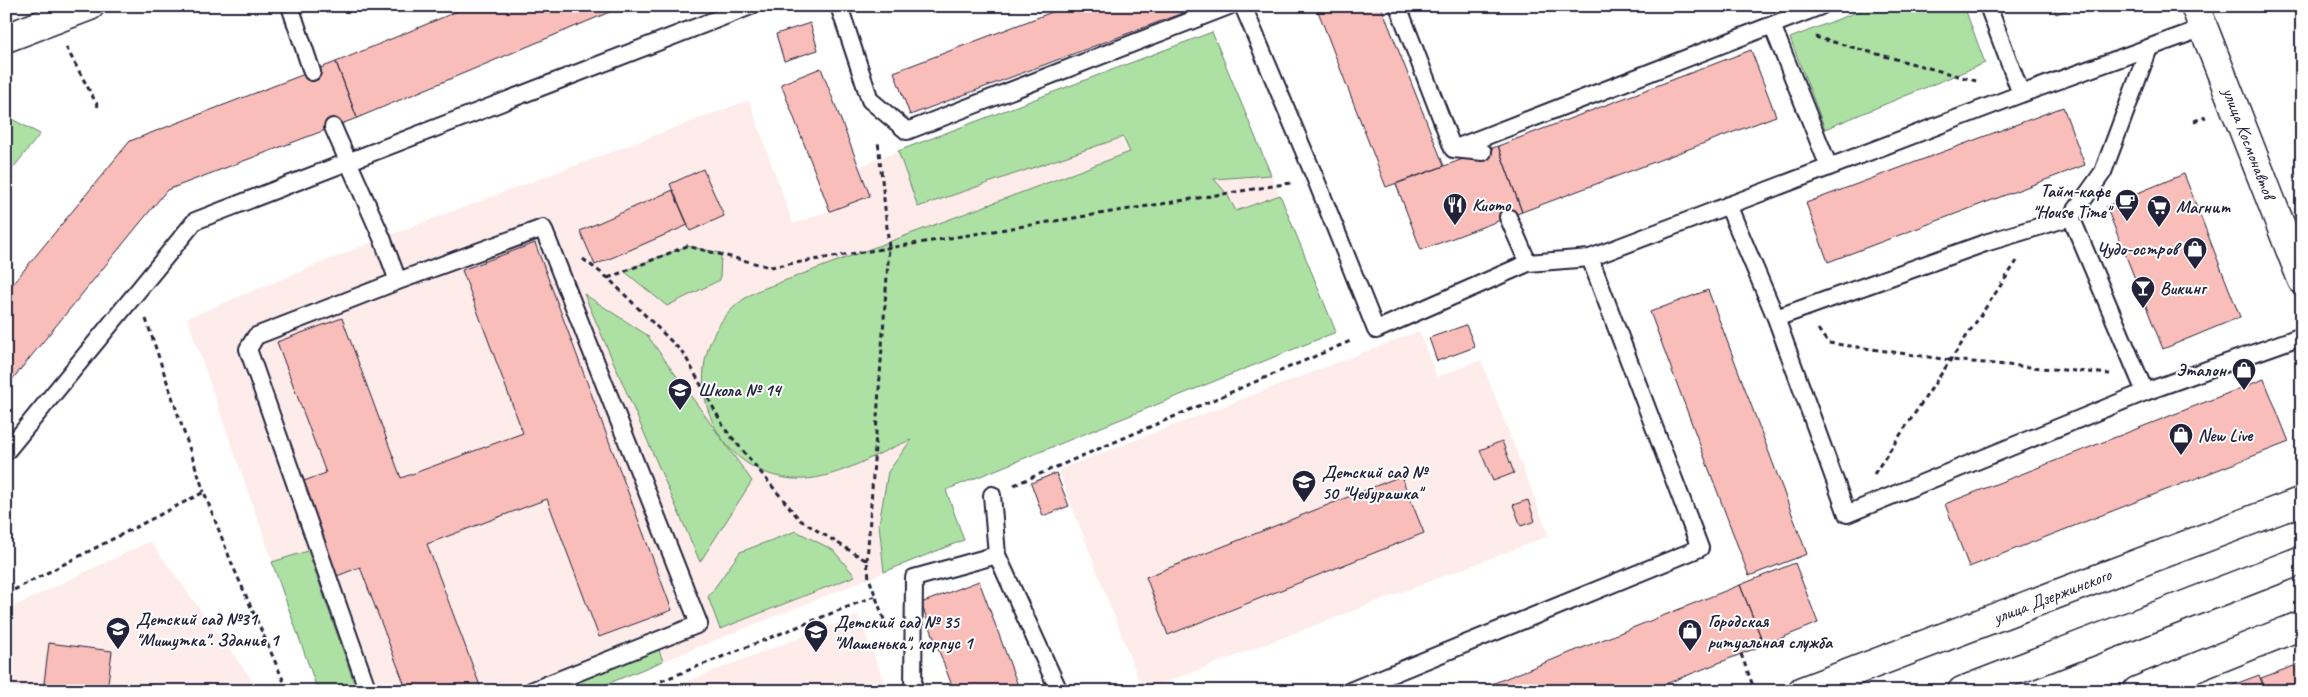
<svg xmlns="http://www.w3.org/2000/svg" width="2308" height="697" font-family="Caveat,sans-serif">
<rect width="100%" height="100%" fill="#fff"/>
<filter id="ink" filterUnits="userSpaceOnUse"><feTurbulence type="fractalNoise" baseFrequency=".02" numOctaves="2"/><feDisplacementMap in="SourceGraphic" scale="10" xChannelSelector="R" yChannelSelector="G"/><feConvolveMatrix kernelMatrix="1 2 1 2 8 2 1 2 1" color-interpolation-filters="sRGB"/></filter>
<g filter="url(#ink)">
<path fill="#feecea" d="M1212,32L1336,332L946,490L964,540L590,691H318L187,318L382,238L749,100L793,224L870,196L860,166Z
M1419,331L1437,377L1481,360L1549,536L1143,691L1058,470Z
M150,541L260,691H6V610Z
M858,615L888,691H662Z"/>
<path fill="#ade1a3" stroke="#68826f" d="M1872,6H1964L1985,63L1825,129L1790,38Z
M1212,32L1271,175L1214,179L1227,194L1236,211L1280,195L1336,332L946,490L964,540L884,572L879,524L888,472L911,440C873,454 835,482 793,479C694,470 670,336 757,291L1130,152L1123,137L918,207L898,151Z
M6,116L40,134L6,177Z
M687,246L721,253L720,280L667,306L624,271Z
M584,294L647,335L752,481L700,562Z
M796,531L833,550L855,576L720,629L708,597L740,552Z
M308,551L357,691H318L272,562Z
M657,645L663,661L590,691H545Z"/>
<path fill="#fabeba" stroke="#22223b" d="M470,6H624L357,118L336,62Z
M1068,6L1196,8L910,115L894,72Z
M1316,6H1381L1444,166L1386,187Z
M2053,6H2077L2056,14Z
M810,23L818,50L784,61L776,34Z
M1751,50L1776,116L1522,212L1498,146Z
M336,62L357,118L167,190L6,387V292L130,141Z
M821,68L870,196L830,211L781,84Z
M2063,107L2085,165L1828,262L1806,203Z
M1498,146L1522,212L1421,250L1396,184Z
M703,169L724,216L690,231L670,184Z
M2184,174L2240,317L2163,349L2106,206Z
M673,190L688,225L595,265L580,231Z
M535,243L672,610L599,637L547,499L427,544L482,691H407L360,567L337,576L301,482L326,473L277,342L342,318L401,478L523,433L462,270Z
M1708,290L1807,554L1749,576L1650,312Z
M1466,325L1475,347L1437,361L1429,338Z
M2264,379L2289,442L1969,567L1945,504Z
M1502,441L1514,473L1493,481L1480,450Z
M1056,473L1069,506L1043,516L1031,483Z
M1401,476L1424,533L1168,635L1146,577Z
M1528,500L1535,521L1521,526L1513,505Z
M1795,563L1818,623L1764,645L1740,585Z
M979,581L1020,691H954L921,603Z
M1740,585L1764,645L1741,654L1648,691H1474Z
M49,643L112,651L107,691H43Z
M2302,663V691H2266L2261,678Z
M2259,675L2265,691H2219L2238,683Z"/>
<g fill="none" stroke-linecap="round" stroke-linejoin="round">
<defs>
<path id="lane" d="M290,6L312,72
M839,6L870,100L907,131L1229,6
M1243,6L1316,180L1376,330L1528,263L1590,258
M1398,6L1453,149
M1988,6L2021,94L2203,28
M1772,25L1829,167
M2149,48L2103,172L2071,217L2145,392L2302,336
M333,127L382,238L398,281
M1483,152L1453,149L1821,6
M1728,205L1776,318L1985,243L2071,217
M1508,217L1528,263
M1776,318L1847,514L2145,392
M6,452L195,221L751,6
M997,555L1059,691
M368,691L248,349L256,336L398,281L543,228L699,624L531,691
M913,691L914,578L997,555L992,495
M1350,691L1700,548L1590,258L2021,94"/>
<path id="street" d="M2195,6L2302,280
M1802,691L2302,501
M1962,691L2302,560
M2137,691L2302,625"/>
<path id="secondary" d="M6,38L90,6"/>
</defs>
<use href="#lane" stroke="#22223b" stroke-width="20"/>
<use href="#street" stroke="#22223b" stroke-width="31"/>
<use href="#secondary" stroke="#22223b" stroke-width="31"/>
<path stroke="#22223b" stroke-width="3" stroke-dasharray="5 4" stroke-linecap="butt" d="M1815,37L1980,82
M66,47L100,110
M2194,121L2206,117
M583,259L608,278L684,354L725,429L800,520L867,561L869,578L887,628
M608,278L687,246L770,267L1291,183
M146,319L204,492
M1818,329L1828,343L1950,360L2110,374
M1874,474L2017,261
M1014,485L1353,340
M867,561L889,247L878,141
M6,594L204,492L232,564L288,691
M1741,654L1755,691
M636,691L875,596"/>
<use href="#lane" stroke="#fff" stroke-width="16"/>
<use href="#street" stroke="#fff" stroke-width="28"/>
<use href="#secondary" stroke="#fff" stroke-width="28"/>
</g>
</g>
<defs>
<symbol id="cafe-pin" viewBox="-11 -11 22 30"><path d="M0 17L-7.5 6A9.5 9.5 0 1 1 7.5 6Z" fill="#22223b" stroke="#fff"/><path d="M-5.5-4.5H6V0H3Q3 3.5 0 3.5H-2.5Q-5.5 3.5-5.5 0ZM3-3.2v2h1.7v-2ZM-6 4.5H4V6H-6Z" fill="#fff"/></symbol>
<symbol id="restaurant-pin" viewBox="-11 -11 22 30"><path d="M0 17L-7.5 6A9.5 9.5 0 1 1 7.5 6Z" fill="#22223b" stroke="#fff"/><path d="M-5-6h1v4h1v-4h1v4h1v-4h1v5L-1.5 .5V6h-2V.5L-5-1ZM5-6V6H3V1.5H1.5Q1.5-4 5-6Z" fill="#fff"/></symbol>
<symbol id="supermarket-pin" viewBox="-11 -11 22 30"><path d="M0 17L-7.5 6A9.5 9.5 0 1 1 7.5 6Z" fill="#22223b" stroke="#fff"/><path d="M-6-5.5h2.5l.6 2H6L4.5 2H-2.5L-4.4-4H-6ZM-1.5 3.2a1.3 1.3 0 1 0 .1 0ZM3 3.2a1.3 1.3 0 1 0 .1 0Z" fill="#fff"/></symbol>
<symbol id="shop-pin" viewBox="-11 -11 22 30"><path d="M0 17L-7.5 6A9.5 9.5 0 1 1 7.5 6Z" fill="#22223b" stroke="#fff"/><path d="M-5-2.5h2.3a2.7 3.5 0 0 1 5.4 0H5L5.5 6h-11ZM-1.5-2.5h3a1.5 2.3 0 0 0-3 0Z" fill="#fff"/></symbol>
<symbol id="bar-pin" viewBox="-11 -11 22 30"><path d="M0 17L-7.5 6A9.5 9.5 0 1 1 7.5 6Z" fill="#22223b" stroke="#fff"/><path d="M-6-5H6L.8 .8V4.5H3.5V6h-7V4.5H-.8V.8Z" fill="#fff"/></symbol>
<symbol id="school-pin" viewBox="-11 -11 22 30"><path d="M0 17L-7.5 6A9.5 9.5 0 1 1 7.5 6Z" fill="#22223b" stroke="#fff"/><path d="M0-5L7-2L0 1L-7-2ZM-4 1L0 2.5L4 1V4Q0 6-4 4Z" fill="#fff"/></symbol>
</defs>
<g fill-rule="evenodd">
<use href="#cafe-pin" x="2113" y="187" width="28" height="38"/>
<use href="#restaurant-pin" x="1441" y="191" width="28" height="38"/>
<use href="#supermarket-pin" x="2145" y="193" width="28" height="38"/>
<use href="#shop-pin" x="2181" y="235" width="28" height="38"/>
<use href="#bar-pin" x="2129" y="274" width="28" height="38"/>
<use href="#shop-pin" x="2230" y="356" width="28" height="38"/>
<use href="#school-pin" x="666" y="376" width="28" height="38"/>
<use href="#shop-pin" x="2167" y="421" width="28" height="38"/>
<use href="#school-pin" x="1290" y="468" width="28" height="38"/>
<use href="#school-pin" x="104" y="615" width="28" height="38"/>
<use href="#shop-pin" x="1676" y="617" width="28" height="38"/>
<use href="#school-pin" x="802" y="618" width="28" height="38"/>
</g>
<g text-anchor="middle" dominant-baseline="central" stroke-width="4" stroke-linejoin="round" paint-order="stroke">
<g font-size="18" fill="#22223b" stroke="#fff">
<text transform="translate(2249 143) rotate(69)">улица Космонавтов</text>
<text transform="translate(2052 596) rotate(-21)">улица Дзержинского</text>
</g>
<g font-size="18" font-weight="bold" fill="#22223b" stroke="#fff" text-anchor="start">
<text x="2110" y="191" text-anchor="end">Тайм-кафе<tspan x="2110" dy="21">"House Time"</tspan></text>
<text x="1472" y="205">Киото</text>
<text x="2176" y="207">Магнит</text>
<text x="2178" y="249" text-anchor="end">Чудо-остров</text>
<text x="2160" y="288">Викинг</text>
<text x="2226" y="370" text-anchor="end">Эталон</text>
<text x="698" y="390">Школа № 14</text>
<text x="2198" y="435">New Live</text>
<text x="1322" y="472">Детский сад №<tspan x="1322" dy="21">50 "Чебурашка"</tspan></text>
<text x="136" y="619">Детский сад №31<tspan x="136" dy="21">"Мишутка". Здание 1</tspan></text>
<text x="1708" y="621">Городская<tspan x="1708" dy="21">ритуальная служба</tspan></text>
<text x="834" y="622">Детский сад № 35<tspan x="834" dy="21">"Машенька", корпус 1</tspan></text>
</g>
</g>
<rect width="2308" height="697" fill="none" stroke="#fff" stroke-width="25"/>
<rect x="12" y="12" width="2283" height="672" fill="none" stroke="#22223b" stroke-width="2" filter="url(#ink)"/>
</svg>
